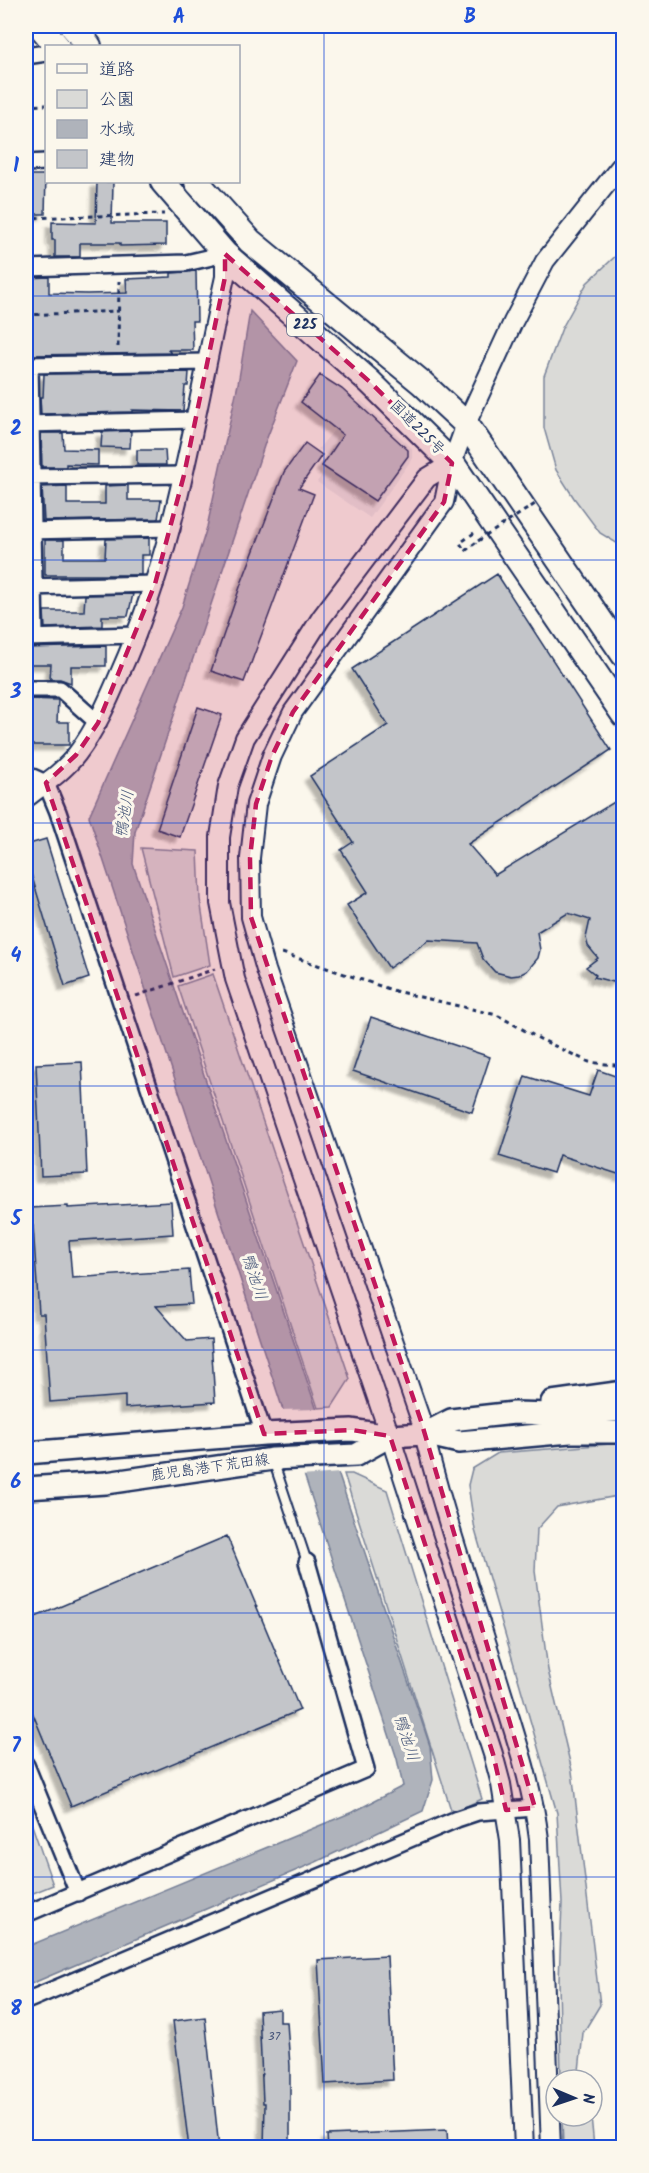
<svg xmlns="http://www.w3.org/2000/svg" width="649" height="2173" font-family="Kalam,'Klee One',sans-serif">
<defs>
<filter id="shadow"><feDropShadow dx="-5.5" dy="5.5" stdDeviation="1.5" flood-color="#0004"/></filter>
</defs>
<rect width="100%" height="100%" fill="#fbf7ec"/>
<filter id="ink" filterUnits="userSpaceOnUse"><feTurbulence type="fractalNoise" baseFrequency=".0167" numOctaves="2"/><feDisplacementMap in="SourceGraphic" scale="12" xChannelSelector="R" yChannelSelector="G"/><feConvolveMatrix kernelMatrix="1 2 1 2 8 2 1 2 1" color-interpolation-filters="sRGB"/></filter>
<g filter="url(#ink)">
<path fill="#eae8e2" d="M360,400L412,448V459L370,518L317,482L333,459L318,449Z"/>
<path fill="#dadad7" stroke="#7a849a" stroke-width="1.5" d="M623,249V547L600,533L574,498L556,470L544,428V376L562,328L587,283Z
M141,848L198,851L200,899L210,965L174,977Z
M213,974L350,1379L332,1407L318,1408L178,986Z
M623,1443V1495L557,1507L537,1529L535,1571L548,1670L572,1771L600,2005L583,2033L579,2071L582,2080H561L559,1981L562,1903L557,1813L475,1530L468,1485L472,1469L498,1453Z
M344,1474H352L387,1490L482,1799L452,1813Z
M27,1811L53,1885L26,1896V1812Z
M562,2116H591L594,2147H563Z"/>
<path fill="#afb3bb" stroke="#747e96" stroke-width="1.5" d="M250,311L297,361L265,443L135,832L133,864L430,1746L433,1780L423,1811L316,1862L26,1986V1947L355,1811L403,1786L397,1759L89,816L182,607L207,527L238,384Z"/>
<path fill="#fbf7ec" d="M319,1409L340,1473L301,1476L279,1410Z"/>
<path fill="#c3c5c9" stroke="#1b2f5e" stroke-width="1.5" filter="url(#shadow)" d="M26,175H46L45,214H31V193H26Z
M97,182H113L112,223H166V245L120,246V243H80V257H55V240H52V222L96,223Z
M196,271L197,321H192L193,350H168L171,353L30,355V335H28V291H26V278L49,277V293L87,294L127,293L126,279L171,277V273Z
M189,372L188,386H185L183,411L132,410V412L41,414L40,397H43L44,374Z
M320,375L342,389L408,450V456L375,501L322,466L343,435L301,402Z
M131,431L130,448L101,447L102,432Z
M41,433H63L64,449L98,450V465L66,464V467H42Z
M305,443L322,455L299,488L314,494L244,682L211,671L241,584L284,472Z
M137,450H165L166,465H137Z
M128,485V500H161L158,519L44,521L42,487L67,486V504H105V486Z
M149,538V555H141V575H45V540H64V558H105L106,539Z
M497,574L611,750L468,844L495,875L624,796V975L613,982L594,977L596,975L586,967L598,958L588,946L586,938L590,920L568,913L537,932L540,950L538,958L527,971L519,975L511,976L495,972L483,959L477,943L429,940L389,968L347,905L368,892L341,850L353,842L310,776L388,725L352,669Z
M133,594L128,616H102V626L45,628L44,611H84L85,595Z
M106,646V666H71V683L60,679H50L51,664H26V648Z
M26,699L58,700L57,722H69V745H26Z
M198,707L222,715L180,837L157,829Z
M46,839L89,978L65,986L26,857V845Z
M371,1017L490,1057L472,1112L353,1071Z
M82,1062L87,1174L41,1176L36,1064Z
M598,1070L624,1079V1176L559,1155L553,1173L499,1156L525,1076L589,1096Z
M171,1202L173,1234L69,1241L72,1278L189,1270L192,1304L156,1306L187,1341L211,1339L215,1402L125,1408V1396L50,1402L44,1314H39L33,1225L30,1226L29,1208L68,1206V1208Z
M227,1536L300,1710L71,1806L26,1697V1621Z
M387,1956L393,2080L325,2084L318,1960Z
M280,2009V2022H287L290,2066V2148H264L265,2103H263L259,2011Z
M205,2017L219,2148H189L173,2021Z
M447,2130L448,2148H328L327,2135Z"/>
<g fill="none" stroke-linecap="round" stroke-linejoin="round">
<defs>
<path id="service" d="M273,1460L307,1562"/>
<path id="minor" d="M26,56L46,53
M26,163L46,162
M26,268L186,263L225,254
M26,365L207,362
M30,365L35,637
M26,424L195,420
M26,477L184,475
M26,531L172,528
M26,587L155,584
M26,638L137,635
M26,689H60L98,723
M26,774L46,783L58,812L264,1434
M26,1765L78,1893
M26,1914L366,1769L307,1562
M26,2001L457,1819L478,1812L535,1808"/>
<path id="tertiary" d="M452,463L427,478L321,618L245,738L228,786L220,837V903L235,979L390,1436L493,1754L501,1784L510,1840L524,2148
M26,798C43,785 64,771 77,754C96,729 108,701 120,673C177,547 195,411 225,277V254
M551,2148L539,1839C533,1789 517,1741 502,1693C475,1603 442,1512 421,1421L266,970L251,917L250,858L256,804L272,756L293,712L444,502L452,463L466,424L513,322L545,261L624,162"/>
<path id="secondary" d="M552,1402L624,1392
M424,1434L451,1420L514,1413L553,1414L624,1410
M26,1453L264,1434L352,1430L390,1436L424,1434L459,1442L570,1432H624
M26,1488L106,1483L273,1459L356,1455L390,1436"/>
<path id="trunk" d="M40,26L57,46
M72,26L89,46
M163,182L225,254L370,382L452,463L624,715
M197,182L250,241L422,383L466,424L624,655"/>
</defs>
<use href="#service" stroke="#1b2f5e" stroke-width="12"/>
<use href="#minor" stroke="#1b2f5e" stroke-width="20"/>
<use href="#tertiary" stroke="#1b2f5e" stroke-width="22"/>
<use href="#secondary" stroke="#1b2f5e" stroke-width="26"/>
<use href="#trunk" stroke="#1b2f5e" stroke-width="28"/>
<path stroke="#1b2f5e" stroke-width="3" stroke-dasharray="4.5 4.5" stroke-linecap="butt" d="M26,106L46,105
M26,218L164,214
M26,315L119,311
M118,347L119,281
M474,533L460,543L465,551L478,541
M282,953L395,991L497,1015L540,1039L589,1062L624,1066
M136,996L215,969"/>
<use href="#service" stroke="#fbf7ec" stroke-width="8"/>
<use href="#minor" stroke="#fbf7ec" stroke-width="15"/>
<use href="#tertiary" stroke="#fbf7ec" stroke-width="18"/>
<use href="#secondary" stroke="#fbf7ec" stroke-width="21"/>
<use href="#trunk" stroke="#fbf7ec" stroke-width="24"/>
<path stroke="#1b2f5e" stroke-width="3" stroke-dasharray="4.5 4.5" stroke-linecap="butt" d="M478,541L535,504"/>
</g>
</g>
<path fill="#c2185b" fill-opacity="0.2" stroke="#c2185b" stroke-width="4.5" stroke-dasharray="12 8" stroke-linejoin="round" d="M225,254L370,382L452,463L444,502L293,712L272,756L256,804L250,858L251,917L421,1421L535,1808L506,1810L493,1754L390,1436L352,1430L264,1434L46,783L76,755L98,723L155,584L184,475L225,277Z"/>
<path fill="none" stroke="#1d4ed8" stroke-width="1.5" stroke-opacity="0.55" d="M324,26V2148M26,296H624M26,560H624M26,823H624M26,1086H624M26,1350H624M26,1613H624M26,1877H624"/>
<g text-anchor="middle" dominant-baseline="central" stroke-width="6" stroke-linejoin="round" paint-order="stroke">
<g font-size="12" fill="#455479">
<text x="274" y="2036">37</text>
</g>
<rect fill="#fbf7ec" stroke="#5e6b89" stroke-width="1.5" x="287" y="314" width="36" height="22" rx="4.5"/>
<g font-size="14" font-weight="bold" fill="#1b2f5e">
<text x="305" y="325">225</text>
</g>
<g font-size="15" fill="#1b2f5e" stroke="#fbf7ec">
<text transform="translate(417 428) rotate(45)">国道225号</text>
<text transform="translate(210 1468) rotate(-8)">鹿児島港下荒田線</text>
</g>
<g font-size="16" font-style="italic" fill="#47577a" stroke="#fbf7ec">
<text transform="translate(125 814) rotate(-81)">鴨池川</text>
<text transform="translate(254 1277) rotate(72)">鴨池川</text>
<text transform="translate(406 1738) rotate(72)">鴨池川</text>
</g>
</g>
<rect width="649" height="2173" fill="none" stroke="#fbf7ec" stroke-width="66"/>
<rect x="45" y="45" width="195" height="138" fill="#fbf7ec" stroke="#a1a7b3" stroke-width="1.5"/>
<rect x="57" y="64" width="30" height="9" fill="#fbf7ec" stroke="#a1a7b3" stroke-width="1.5"/>
<text x="99" y="75" font-size="18" fill="#1b2f5e">道路</text>
<rect x="57" y="90" width="30" height="18" fill="#dadad7" stroke="#a1a7b3" stroke-width="1.5"/>
<text x="99" y="105" font-size="18" fill="#1b2f5e">公園</text>
<rect x="57" y="120" width="30" height="18" fill="#afb3bb" stroke="#a1a7b3" stroke-width="1.5"/>
<text x="99" y="135" font-size="18" fill="#1b2f5e">水域</text>
<rect x="57" y="150" width="30" height="18" fill="#c3c5c9" stroke="#a1a7b3" stroke-width="1.5"/>
<text x="99" y="165" font-size="18" fill="#1b2f5e">建物</text>
<g transform="translate(574 2098) rotate(92)"><circle r="28" fill="#fbf7ec" stroke="#a1a7b3" stroke-width="1.5"/>
<path d="M0-4.5L10 22L0 15L-10 22Z" fill="#1b2f5e"/>
<text y="-9" font-size="16" font-weight="bold" text-anchor="middle" fill="#1b2f5e">N</text>
</g>
<rect x="33" y="33" width="583" height="2107" fill="none" stroke="#1d4ed8" stroke-width="2"/>
<g font-size="20" text-anchor="middle" font-weight="bold" fill="#1d4ed8">
<text x="179" y="23">A</text>
<text x="470" y="23">B</text>
<text x="16" y="172">1</text>
<text x="16" y="435">2</text>
<text x="16" y="698">3</text>
<text x="16" y="962">4</text>
<text x="16" y="1225">5</text>
<text x="16" y="1488">6</text>
<text x="16" y="1752">7</text>
<text x="16" y="2015">8</text>
</g>
</svg>
